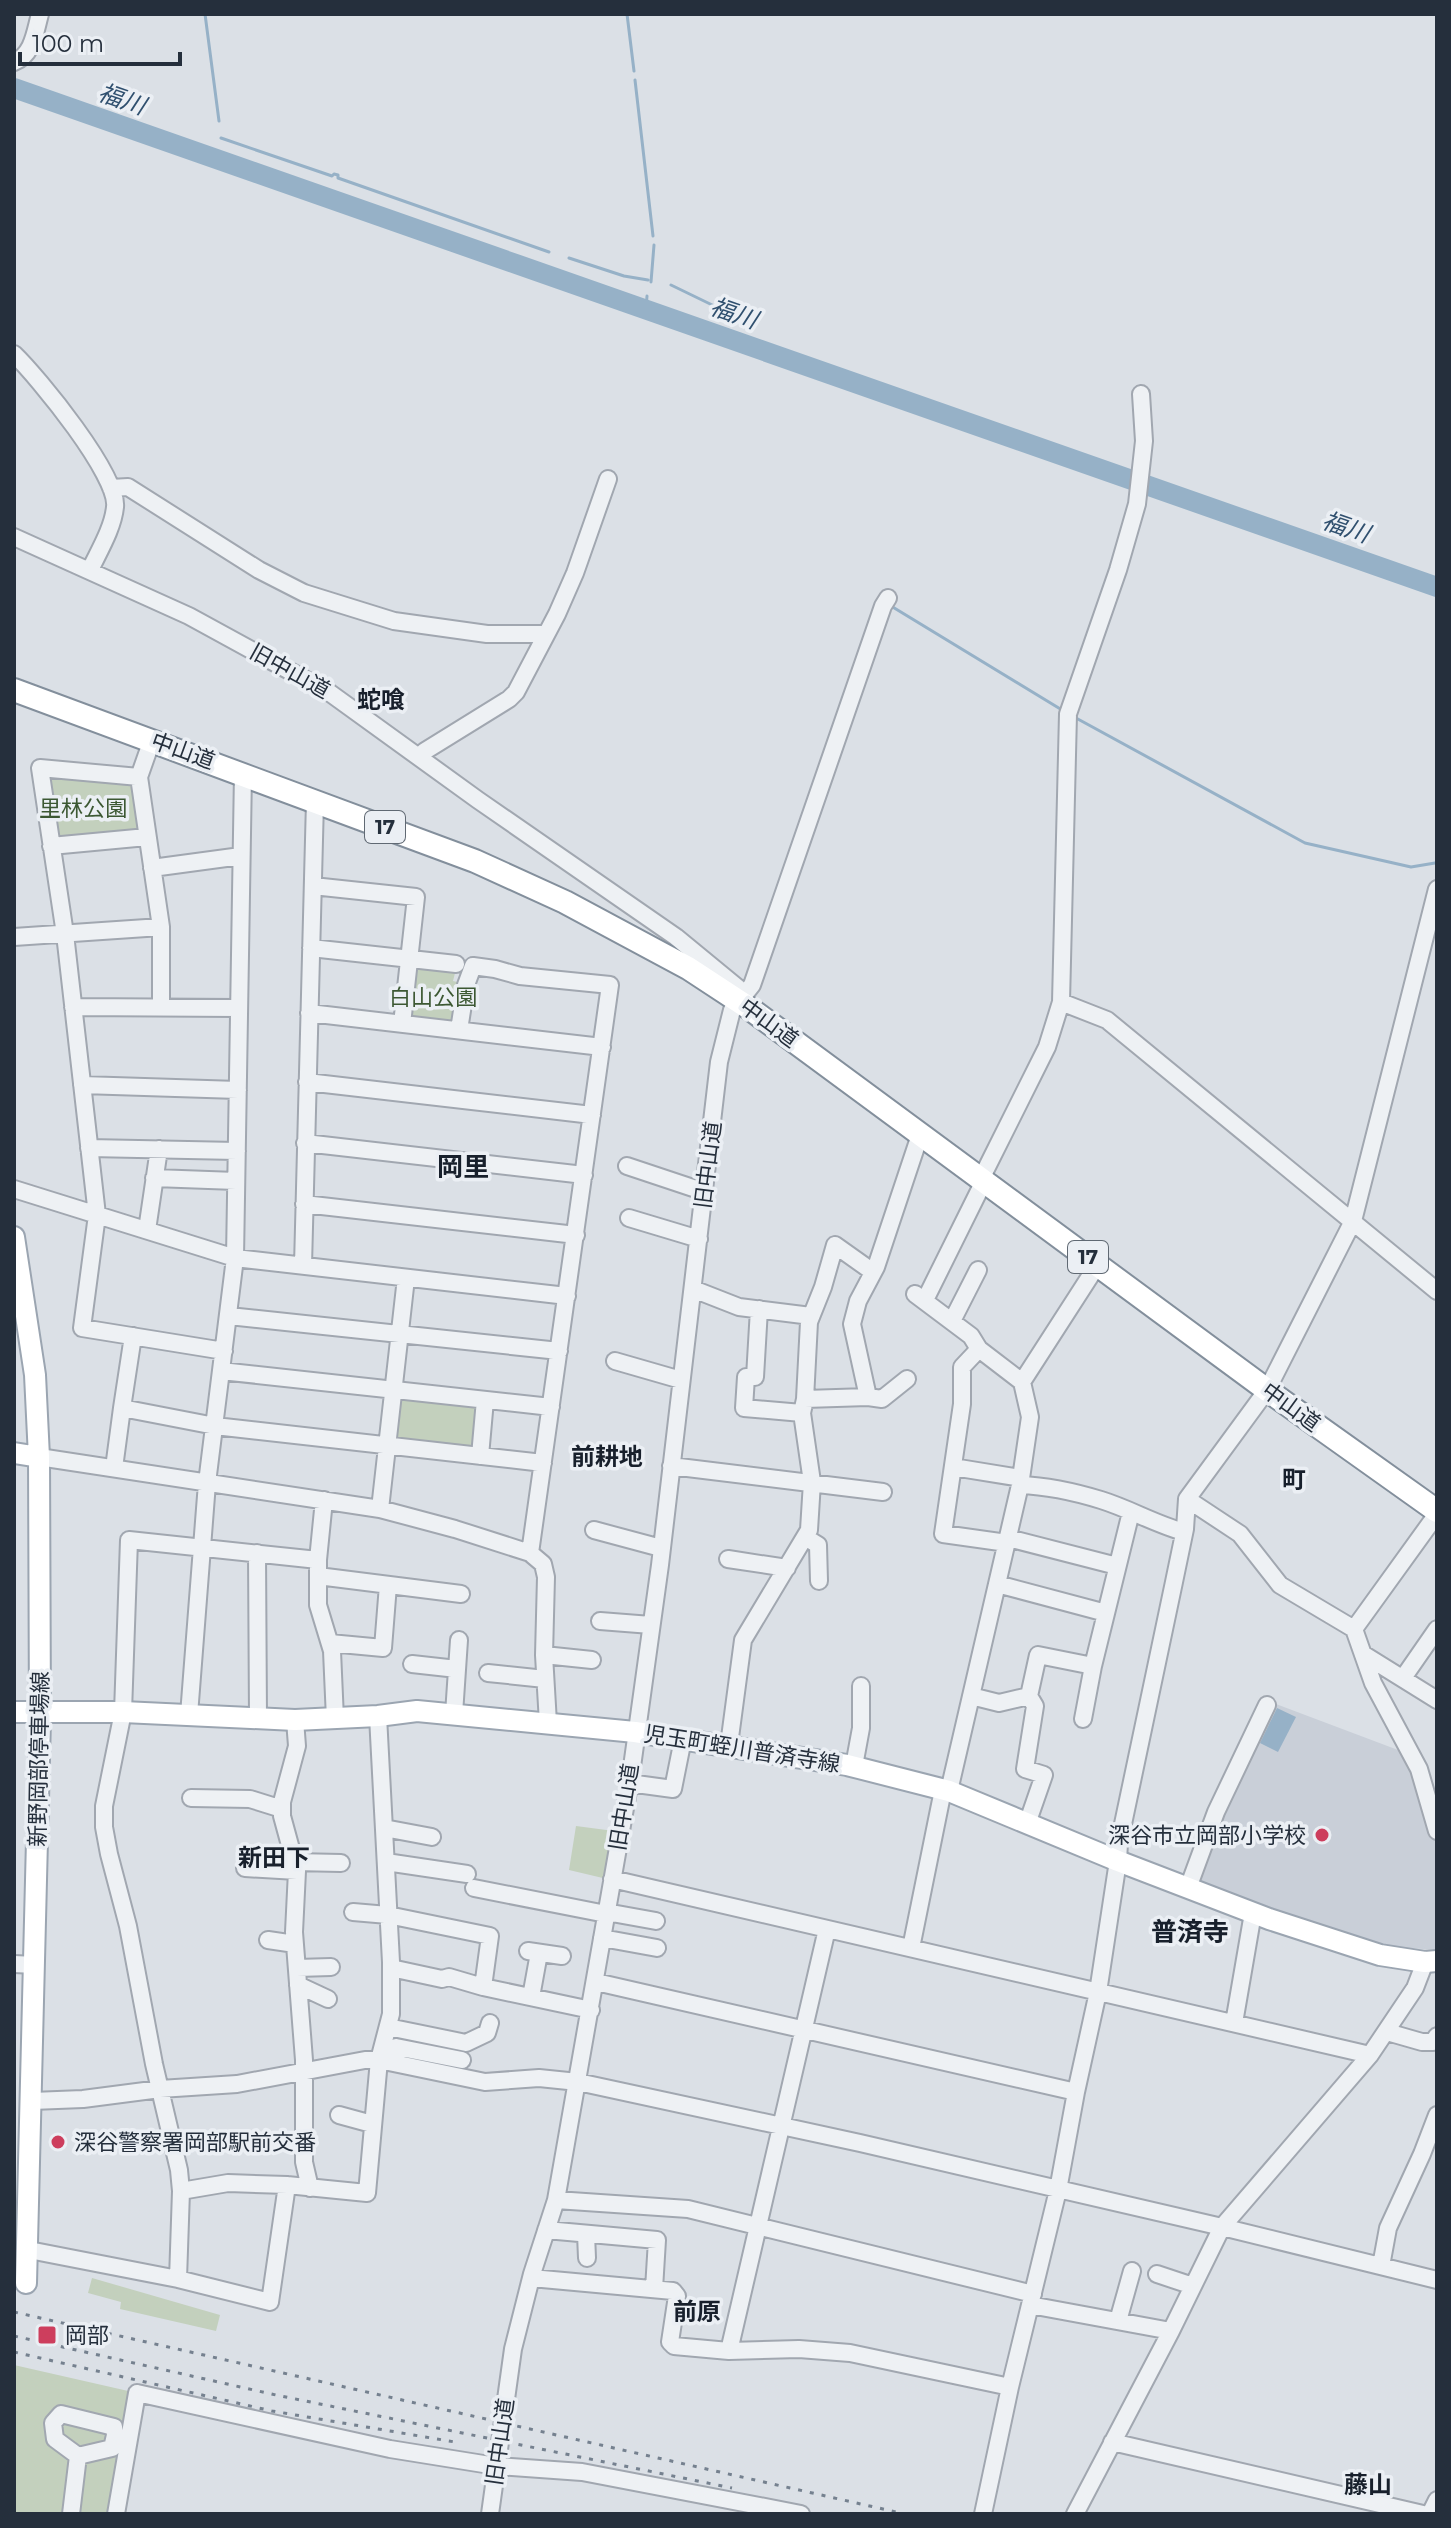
<svg xmlns="http://www.w3.org/2000/svg" width="1451" height="2528" font-family="Montserrat,'Noto Sans JP',sans-serif">
<rect width="100%" height="100%" fill="#dbe0e6"/>
<path fill="#c9cfd8" d="M1276,1704L1406,1753L1437,1847V1950L1395,1947L1295,1919L1196,1884L1216,1820Z"/>
<path fill="#c3d0bd" d="M45,773L132,782L141,829L137,833L56,840Z
M412,963L456,969L453,981L461,983L458,1024L406,1019Z
M399,1396L478,1406L474,1450L392,1441Z
M576,1826L614,1831L607,1879L569,1870Z
M92,2278L220,2315L216,2331L120,2309L121,2302L88,2293Z
M14,2365L137,2393L116,2514H14Z"/>
<path fill="#96b1c7" d="M1277,1708L1296,1717L1278,1752L1260,1743Z"/>
<g fill="none" stroke-linecap="round" stroke-linejoin="round">
<path stroke="#96b1c7" stroke-width="3" d="M205,14L219,121
M627,14L634,71
M635,80L653,236
M221,138L332,176L334,174L338,175V178L549,252
M569,258L624,276L648,280
M651,282L654,245
M671,285L737,317
M646,309L647,296
M891,606L1062,710
M1076,718L1305,843L1411,867L1435,863"/>
<path stroke="#96b1c7" stroke-width="20" d="M14,88L1437,587"/>
<defs>
<path id="minor" d="M14,62C33,55 35,32 40,14
M14,354C38,377 119,476 115,507C113,528 99,551 90,570
M111,488L128,487L259,570L304,593L394,621L487,634H546
M14,537L189,616L330,693L478,800L676,937L738,988L741,993L740,1002
M152,740L139,777L161,927V1007
M419,757L425,751L509,699L516,692L557,614L575,573L608,479
M139,777L40,768L65,934L97,1215L82,1328L224,1351
M51,846L147,837
M152,868L241,856
M313,886L416,897L402,1024
M14,937L161,927
M311,948L456,964
M1061,1002L1107,1020L1437,1291
M73,1007L238,1008
M309,1013L602,1047
M459,1030L466,985L473,966L495,969L520,976L610,985L530,1553
M307,1082L592,1115
M82,1085L238,1090
M305,1143L584,1175
M89,1148L237,1151
M627,1166L705,1192
M154,1178L236,1181
M981,1179L1047,1047L1061,1002L1068,714L1118,570L1137,504L1144,441L1141,394
M14,1189L235,1258L567,1296
M304,1204L576,1235
M629,1218L699,1239
M147,1230L159,1149
M303,1266L315,801
M873,1272L835,1245L823,1287L809,1322L805,1399L868,1397L852,1324L858,1301L876,1267L920,1135
M693,1289L739,1307L811,1316
M915,1294L971,1336L979,1349
M925,1300L984,1181
M759,1309L755,1377H746L744,1408L802,1413
M229,1316L559,1351
M952,1321L978,1270
M133,1336L122,1408L215,1426L543,1463
M615,1361L681,1380
M221,1371L551,1407
M868,1397L882,1399L907,1379
M480,1456L485,1400
M39,1457L380,1509L455,1529L530,1553L543,1564L546,1577L544,1655L548,1723
M671,1466L883,1492
M953,1467L1021,1478
M114,1468L122,1408
M1020,1485C1047,1486 1075,1492 1101,1500C1130,1509 1155,1524 1184,1532
M1187,1499L1240,1534L1280,1585L1354,1629L1373,1683L1419,1769L1437,1831
M324,1500L318,1560V1605L332,1651L335,1719
M380,1509L406,1278
M594,1530L661,1548
M805,1537L818,1545L819,1581
M1008,1538L1117,1566
M1007,1543L943,1534L962,1404V1367L979,1349L1022,1382
M257,1553L258,1718
M728,1559L787,1568
M318,1576L461,1594
M997,1584L1106,1613
M600,1621L651,1625
M1354,1629L1437,1514
M330,1643L383,1648L388,1585
M1363,1654L1437,1700
M544,1655L592,1660
M412,1664L457,1669
M488,1673L545,1679
M1403,1678L1437,1629
M971,1696L999,1703L1029,1696
M454,1714L459,1640
M189,1715L207,1483L235,1258L243,773
M1083,1719L1093,1666L1131,1512
M295,1720L297,1746L282,1802V1816L297,1871L294,1932L304,2060V2162L310,2188
M729,1745L743,1640L809,1530L812,1482L802,1413L805,1399
M854,1766L861,1728V1686
M629,1783L673,1789L683,1739
M949,1791L1020,1485L1030,1417L1022,1382L1098,1264
M191,1798L250,1799L282,1809
M1027,1824L1044,1775L1025,1769L1035,1706L1029,1696L1038,1655L1093,1666
M384,1828L432,1837
M294,1862L341,1863
M386,1862L467,1874
M245,1868L297,1871
M612,1879L1370,2055
M474,1888L606,1914
M1188,1888L1216,1812L1267,1705
M353,1912L388,1915L490,1936L483,1987L591,2010
M606,1912L656,1921
M602,1938L657,1948
M268,1940L295,1944
M911,1948L943,1790
M528,1951L562,1956
M14,1964L35,1965
M297,1968L331,1967
M391,1968L442,1979L449,1977L483,1987
M596,1982L1076,2092
M298,1985L328,1999
M531,1997L539,1953
M1234,2023L1253,1913
M388,2027L466,2043L487,2033L490,2023
M1387,2032L1422,2042H1433L1437,2036
M394,2063L396,2047L462,2060
M32,2101L83,2099L160,2089L237,2084L365,2060H379L485,2082L539,2078L578,2082L860,2143L1222,2227L1437,2280
M339,2115L372,2124
M181,2191L228,2183L287,2185L367,2193L379,2060L391,2014V1962L378,1716
M556,2200L688,2209L1033,2294
M546,2230L657,2240L654,2289
M586,2234L587,2258
M29,2250L178,2279L270,2302L287,2185
M1381,2266L1388,2228L1422,2154L1437,2115
M1157,2274L1193,2286
M531,2278L673,2291L677,2296L670,2342L674,2346L729,2351L799,2349L850,2353L1010,2387
M178,2279L181,2191L179,2170L154,2064L128,1926L109,1854L104,1827V1806L123,1712L129,1540L318,1560
M1030,2305L1171,2331
M1118,2321L1132,2271
M729,2351L827,1929
M61,2414L114,2427L115,2435L112,2448L78,2456L55,2439L53,2423Z
M1112,2442L1423,2514
M71,2514L78,2456
M116,2514L137,2393L390,2449L496,2466L582,2472L801,2514
M490,2514L513,2349L532,2274L556,2200L631,1774L660,1565L719,1062L732,1010L752,985L883,606L888,598
M983,2514L1010,2387L1058,2190L1076,2092L1098,1992L1118,1861L1119,1843L1174,1582L1185,1529L1187,1499L1267,1390L1353,1221L1437,889
M1075,2514L1171,2331L1222,2227L1370,2055L1415,1988L1425,1962
M1430,2514L1437,2500"/>
<path id="major" d="M14,1237L35,1375L39,1457L40,1719L26,2283
M14,1453L39,1457
M14,1712H123L295,1720L378,1716L417,1711L635,1732L847,1765L949,1791L1118,1861L1269,1919L1380,1955L1425,1962L1437,1961"/>
<path id="highway" d="M14,690L475,861L565,902L688,968L749,1008L1267,1390L1437,1511"/>
</defs>
<use href="#minor" stroke="#a1a7b0" stroke-width="20"/>
<use href="#major" stroke="#9ba5b1" stroke-width="24"/>
<use href="#highway" stroke="#838f9c" stroke-width="26"/>
<use href="#minor" stroke="#eef1f4" stroke-width="16"/>
<use href="#major" stroke="#fff" stroke-width="20"/>
<use href="#highway" stroke="#fff" stroke-width="22"/>
<path stroke="#75818f" stroke-width="3" stroke-dasharray="4 8" stroke-linecap="butt" d="M14,2312L905,2514
M14,2336L276,2395L732,2488
M14,2352L272,2411L455,2442"/>
</g>
<g fill="#cd3e5d" stroke="#ebeff4" stroke-width="3">
<circle cx="1322" cy="1835" r="8"/>
<circle cx="58" cy="2142" r="8"/>
<rect x="37" y="2325" width="20" height="20" rx="4"/>
</g>
<g text-anchor="middle" dominant-baseline="central" stroke-width="7" stroke-linejoin="round" paint-order="stroke">
<g fill="#ebeff4" stroke="#606973" stroke-width="2">
<rect x="365" y="811" width="40" height="32" rx="6"/>
<rect x="1068" y="1241" width="40" height="32" rx="6"/>
</g>
<g font-size="20" font-weight="bold" fill="#252f3c">
<text x="385" y="827">17</text>
<text x="1088" y="1257">17</text>
</g>
<g font-size="22" fill="#252f3c" stroke="#ebeff4">
<text transform="translate(290 671) rotate(29)">旧中山道</text>
<text transform="translate(183 751) rotate(20)">中山道</text>
<text transform="translate(769 1023) rotate(36)">中山道</text>
<text transform="translate(708 1165) rotate(-83)">旧中山道</text>
<text transform="translate(1291 1407) rotate(36)">中山道</text>
<text transform="translate(742 1749) rotate(9)">児玉町蛭川普済寺線</text>
<text transform="translate(39 1759) rotate(-89)">新野岡部停車場線</text>
<text transform="translate(624 1807) rotate(-81)">旧中山道</text>
<text transform="translate(500 2442) rotate(-82)">旧中山道</text>
</g>
<g font-size="22" fill="#3c5833" stroke="#ebeff4">
<text x="83" y="808">里林公園</text>
<text x="433" y="997">白山公園</text>
</g>
<g font-size="22" fill="#252f3c" stroke="#ebeff4" text-anchor="start">
<text x="1306" y="1835" text-anchor="end">深谷市立岡部小学校</text>
<text x="74" y="2142">深谷警察署岡部駅前交番</text>
<text x="65" y="2335">岡部</text>
</g>
<g font-size="24" font-style="italic" fill="#30506f" stroke="#ebeff4">
<text transform="translate(122 99) rotate(19)">福川</text>
<text transform="translate(734 313) rotate(19)">福川</text>
<text transform="translate(1346 527) rotate(19)">福川</text>
</g>
<g font-size="24" font-weight="bold" fill="#18202c" stroke="#ebeff4">
<text x="381" y="699">蛇喰</text>
<text x="607" y="1456">前耕地</text>
<text x="1294" y="1479">町</text>
<text x="274" y="1857">新田下</text>
<text x="697" y="2311">前原</text>
<text x="1368" y="2484">藤山</text>
</g>
<g font-size="26" font-weight="bold" fill="#18202c" stroke="#ebeff4">
<text x="463" y="1167">岡里</text>
<text x="1190" y="1932">普済寺</text>
</g>
</g>
<rect width="1451" height="2528" fill="none" stroke="#252f3c" stroke-width="32"/>
<path d="M20 52v12h160v-12" fill="none" stroke="#252f3c" stroke-width="4"/>
<text x="32" y="52" font-size="24" fill="#252f3c" stroke="#ebeff4" stroke-width="6" paint-order="stroke">100 m</text>
</svg>
